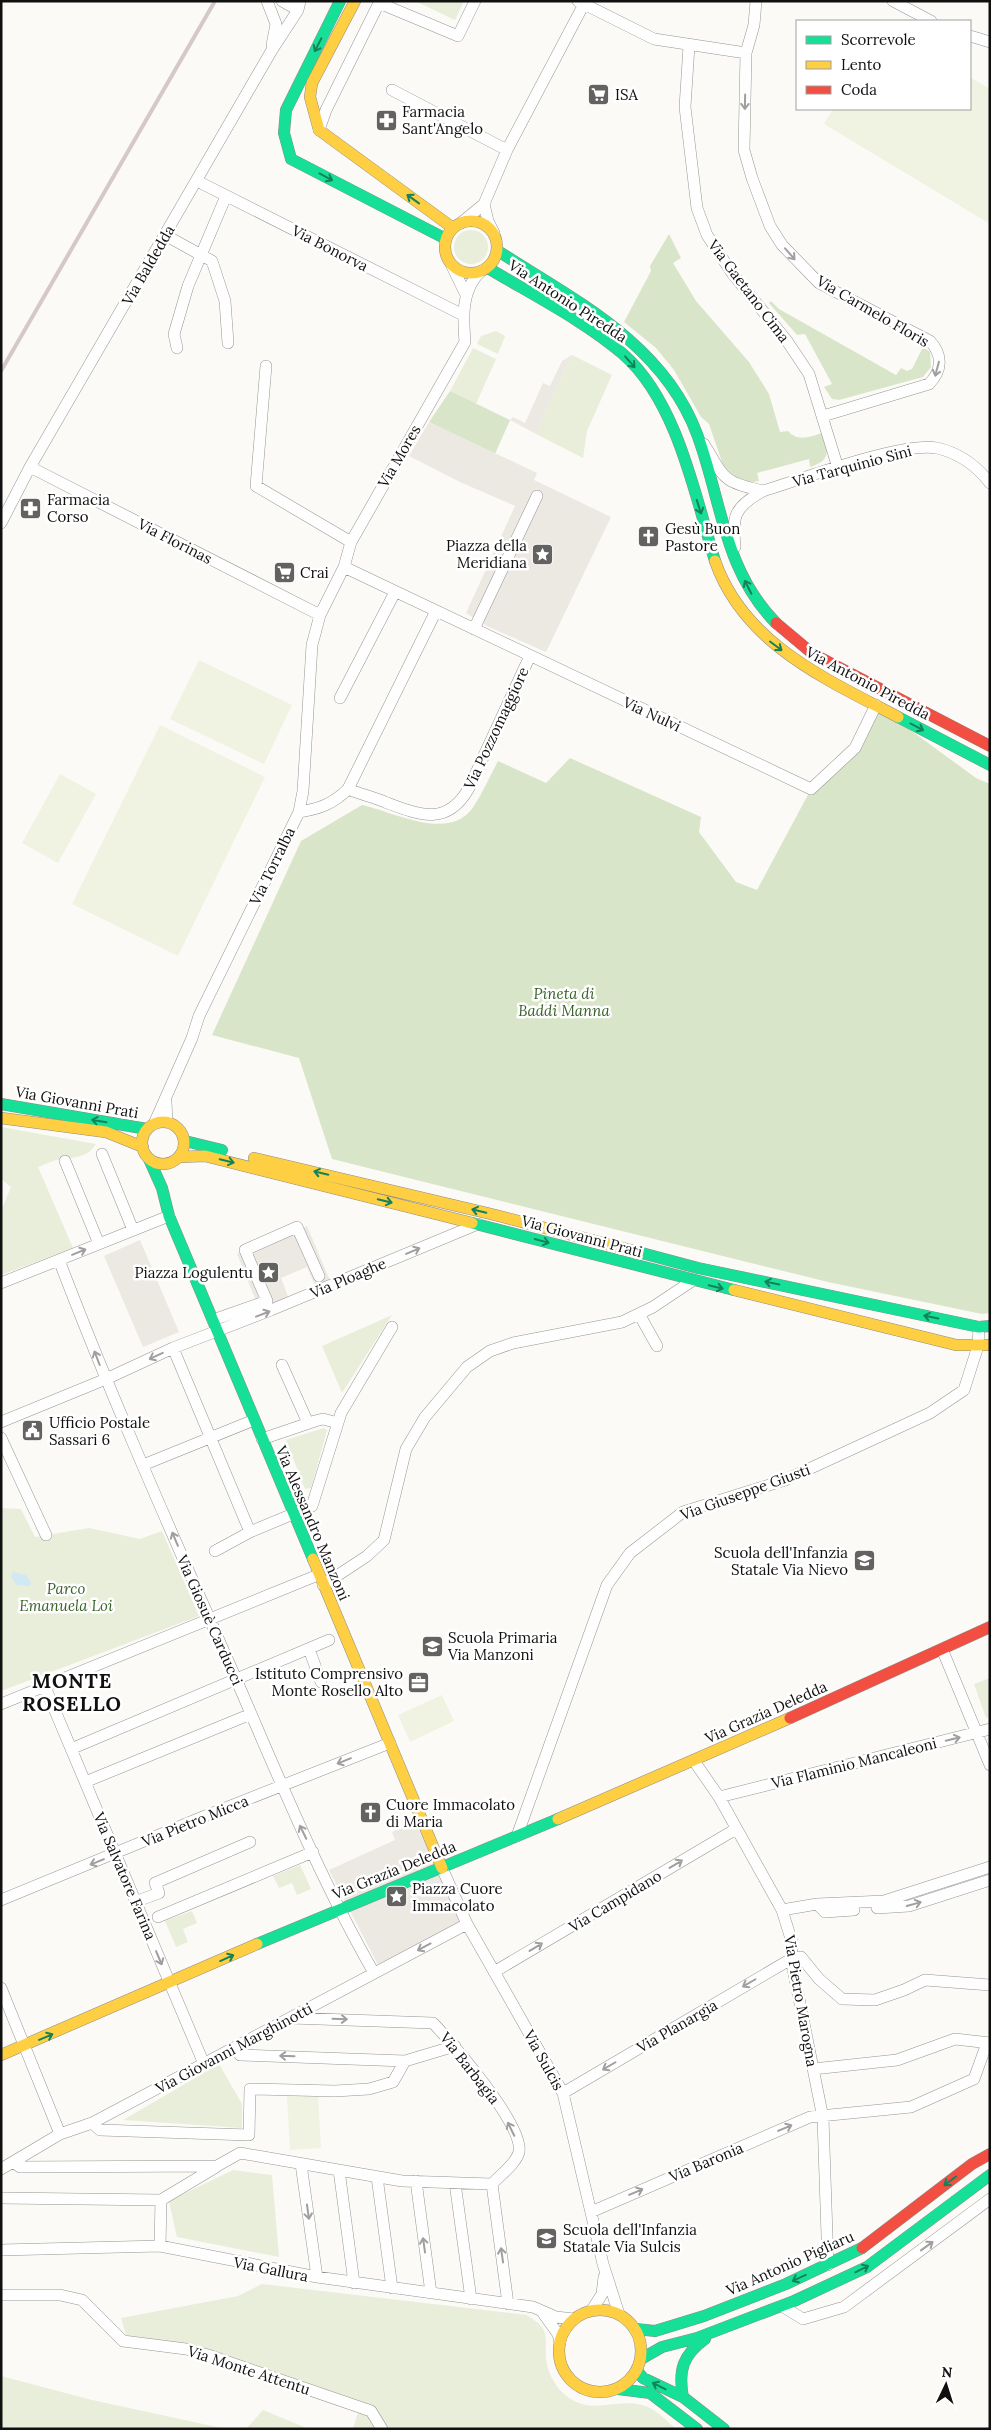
<svg xmlns="http://www.w3.org/2000/svg" width="991" height="2430" font-family="Lora,serif">
<rect width="100%" height="100%" fill="#fcfaf6"/>
<path fill="#e8eed9" d="M415,1H464L455,20Z
M454 247a17 17 0 1 1 34 0a17 17 0 1 1-34 0Z
M496,331L505,336L498,354L477,344L481,336Z
M473,348L496,359L476,404L450,391Z
M572,355L612,375L587,431L583,458L536,434Z
M1,1127L96,1144C87,1159 72,1157 57,1160C51,1161 44,1165 38,1167L73,1248L1,1275V1211L11,1187L1,1179Z
M392,1315L342,1393L322,1346Z
M324,1428L327,1430L326,1434L311,1488L305,1489L286,1440Z
M1,1508L21,1509L35,1537L89,1528L140,1539L162,1531L199,1616L1,1691Z
M990,1678V1716L986,1718L974,1684Z
M300,1865L311,1889L297,1895L292,1883L279,1888L273,1876Z
M192,1911L197,1923L183,1929L188,1942L176,1947L165,1921Z
M219,2064L242,2104V2128L123,2120Z
M233,2170L272,2175L279,2257L177,2237L169,2201Z
M262,2284L527,2315C532,2319 538,2322 542,2327C548,2336 545,2347 546,2357C546,2370 555,2386 564,2394C591,2417 613,2398 642,2405C655,2408 666,2420 676,2429H353L361,2402L191,2344L127,2338L121,2318L238,2296Z
M1,2376L92,2400L226,2429H1Z
M263,2410L309,2429H246Z"/>
<path fill="#d9e5c8" d="M669,234L681,258L673,263L696,301L749,362L769,394L780,432L788,431C798,442 809,437 822,433C828,451 832,460 810,467L809,459L757,473L759,481L748,483L736,479L723,465L709,424L701,417L674,370L656,348L624,322L651,271L650,266Z
M771,301L779,309L896,375L901,368L907,371L912,369L923,347L930,352L931,367L923,377L839,400L832,399L824,387L832,384L805,334L797,335L769,303Z
M450,391L510,420L495,454L429,422Z
M876,705L976,778L990,784V1313L982,1314L828,1282L332,1159L299,1058L212,1035L301,841L362,805C394,812 450,843 474,806C483,792 490,776 498,761L546,783L570,758L701,817L699,832L736,882L757,890L811,789L843,761Z"/>
<path fill="#f0f3e2" d="M970,77L990,89V224L824,124L833,109H970Z
M199,660L292,705L264,764L170,719Z
M160,725L265,777L178,956L72,904Z
M60,774L96,794L58,863L22,843Z
M442,1695L454,1721L410,1742L398,1715Z
M318,2094L321,2148L290,2150L287,2096Z"/>
<path fill="#ece8e2" d="M572,355L536,434L510,420L513,417L525,423L543,383L550,386L562,361Z
M429,422L537,473L534,480L611,517L546,652L487,626L466,613L515,506L460,482L409,456Z
M307,1226L331,1283L316,1288L307,1267L281,1278L289,1299L260,1311L237,1254Z
M140,1240L179,1332L143,1347L104,1256Z
M415,1822L463,1923L379,1967L329,1870L395,1840L392,1832Z"/>
<path fill="#d1e9f2" d="M13,1572L26,1575L31,1583L30,1586L17,1585L11,1577Z"/>
<g fill="none" stroke-linecap="round" stroke-linejoin="round">
<defs>
<path id="street" d="M267,1L276,24L272,45
M282,1L298,10
M578,1L654,39L746,53
M756,1L754,25L746,53L744,150L752,178L770,226L782,245L819,283L930,341C943,355 942,371 929,384L823,416
M893,1L931,21
M379,3L458,36L475,1
M970,36L990,42
M689,46L685,107L697,208L707,235L732,273L787,341L809,374L838,468
M392,90L507,150
M319,130L326,110L380,1
M197,181L463,315
M484,204L488,221L494,233
M461,223L484,204L507,150L584,4
M165,235L212,261L225,301L228,343
M452,266L466,295
M177,348L174,334L188,286L226,196
M266,366L256,486L351,542
M704,444C725,479 722,482 763,491
M30,467L320,615
M1,523L30,467L272,50L298,10L300,1
M735,547C732,516 734,507 763,491C799,480 904,441 937,448C959,453 976,465 990,483
M344,567L811,789L855,748L876,705
M474,629L537,496
M340,698L395,592
M348,789C360,794 373,797 385,802C419,815 447,827 469,788L530,656
M299,812C319,809 333,804 348,789L436,611
M166,1102L167,1122
M154,1124L192,1038L199,1016L299,812L303,791L312,645L320,615L344,567L351,542L465,342C463,317 461,290 481,271
M102,1154L133,1230
M65,1161L99,1244
M59,1260C113,1402 175,1540 236,1679C279,1778 320,1879 374,1973
M1,1283L169,1216
M639,1314L657,1346
M213,1320L267,1301L245,1250L297,1227L319,1276
M173,1348L250,1532L312,1506L341,1413L392,1327
M282,1365L308,1423
M1,1422L106,1379L173,1348L271,1310L478,1224
M1,1438L46,1535
M262,1439L315,1421L323,1419L338,1423
M143,1465L254,1420
M215,1551L250,1532
M323,1585L367,1556L384,1540L406,1449L425,1417L467,1367L490,1351L513,1343L622,1322L653,1307L692,1281
M309,1649L321,1682
M942,1649L990,1765
M45,1687L204,2064
M1,1704L318,1575
M71,1749L329,1640
M694,1761L719,1797L782,1910L792,1942L791,1959L823,2118L828,2265
M85,1782L251,1714
M719,1797L990,1729
M517,1836L607,1585L630,1553L683,1512L785,1480L930,1413L964,1390L978,1346L979,1327
M442,1868L467,1924L563,2093L603,2264L619,2314
M1,1900L200,1818L390,1743
M135,1902L159,1893L155,1883L250,1842
M817,1904L825,1912L854,1910
M877,1908L909,1906L990,1880
M782,1910L817,1904L884,1901L990,1867
M158,1917L313,1852
M494,1972L736,1829
M1,1988L60,2134
M291,2018L433,2023C452,2043 524,2125 519,2152C516,2164 500,2175 492,2184
M238,2047L240,2055L405,2061L455,2046
M813,2069L897,2060L955,2039L990,2043
M563,2093L791,1959L801,1957L819,1979L842,1999L875,2000L904,1990L925,1980L990,1985
M92,2123L100,2130L249,2135L250,2089L335,2091L369,2089L393,2082L405,2061
M13,2162L20,2167L217,2166L240,2153L402,2181L492,2184
M301,2164L317,2277
M1,2169L60,2134L92,2123L467,1924
M339,2170L354,2283
M377,2177L392,2288
M416,2181L431,2293
M455,2183L471,2299
M492,2184L508,2304
M1,2198L161,2200
M591,2212L810,2117L911,2107L974,2079L987,2043
M160,2246L161,2200L216,2167
M1,2250L160,2246L317,2277L533,2307L556,2317L574,2319
M1,2295H60L82,2300L123,2341L186,2349L208,2355L371,2411L382,2429
M782,2306L803,2319L844,2307L990,2199
M592,2310L602,2294L604,2277
M543,2313L558,2334L560,2342"/>
<path id="fast" d="M340,1L286,110L284,133L291,159L446,239
M498,251C574,300 663,343 697,434C722,501 723,569 776,623
M488,268C533,295 583,320 623,354C677,401 695,495 715,561
M898,717L990,765
M1,1104L147,1129
M185,1141L222,1150
M149,1159L162,1188L169,1216L313,1559
M472,1223L734,1290
M638,1252L698,1268L979,1327L990,1326
M257,1944L558,1819
M636,2329L655,2331L704,2316L786,2284L862,2248
M641,2359L662,2347L697,2338L794,2301L867,2267L990,2175
M637,2371L643,2378L683,2397L724,2429
M618,2389L650,2393L697,2429
M683,2397C678,2370 683,2355 705,2339"/>
<path id="slow" d="M355,1L312,83L310,97L319,130L453,228
M445 247a26 26 0 1 1 52 0a26 26 0 1 1-52 0Z
M715,561C744,644 826,679 898,717
M1,1118L106,1132L143,1147
M142 1143a21 21 0 1 1 42 0a21 21 0 1 1-42 0Z
M179,1157L205,1156L472,1223
M254,1158L491,1214L638,1252
M734,1290L956,1345H990
M313,1559L442,1868
M558,1819L790,1718
M1,2055L257,1944
M559 2351a41 41 0 1 1 82 0a41 41 0 1 1-82 0Z"/>
<path id="jam" d="M776,623L813,654L990,746
M790,1718L990,1627
M862,2248L972,2164L990,2154"/>
</defs>
<use href="#street" stroke="#969594" stroke-width="12"/>
<use href="#fast" stroke="#8d8c8a" stroke-width="12"/>
<use href="#slow" stroke="#8d8c8a" stroke-width="12"/>
<use href="#jam" stroke="#8d8c8a" stroke-width="12"/>
<use href="#street" stroke="#fffefe" stroke-width="11"/>
<use href="#fast" stroke="#16e098" stroke-width="11"/>
<use href="#slow" stroke="#ffcf43" stroke-width="11"/>
<use href="#jam" stroke="#f24e42" stroke-width="11"/>
<path stroke="#d6c8c9" stroke-width="4" d="M1,371L215,1"/>
</g>
<defs><path id="oneway-shaft" d="M-6 0H5M1.5-3L5.5 0L1.5 3" fill="none" stroke-width="1.6" stroke-linecap="round" stroke-linejoin="round" transform="scale(1.25)"/></defs>
<g stroke="#13825b">
<use href="#oneway-shaft" transform="translate(318 45) rotate(117)"/>
<use href="#oneway-shaft" transform="translate(326 177) rotate(28)"/>
<use href="#oneway-shaft" transform="translate(413 199) rotate(-144)"/>
<use href="#oneway-shaft" transform="translate(630 362) rotate(49)"/>
<use href="#oneway-shaft" transform="translate(699 507) rotate(72)"/>
<use href="#oneway-shaft" transform="translate(748 587) rotate(-117)"/>
<use href="#oneway-shaft" transform="translate(776 646) rotate(37)"/>
<use href="#oneway-shaft" transform="translate(917 727) rotate(28)"/>
<use href="#oneway-shaft" transform="translate(99 1121) rotate(-170)"/>
<use href="#oneway-shaft" transform="translate(227 1161) rotate(14)"/>
<use href="#oneway-shaft" transform="translate(321 1173) rotate(-167)"/>
<use href="#oneway-shaft" transform="translate(385 1201) rotate(14)"/>
<use href="#oneway-shaft" transform="translate(479 1211) rotate(-167)"/>
<use href="#oneway-shaft" transform="translate(542 1241) rotate(15)"/>
<use href="#oneway-shaft" transform="translate(772 1283) rotate(-168)"/>
<use href="#oneway-shaft" transform="translate(716 1287) rotate(14)"/>
<use href="#oneway-shaft" transform="translate(931 1317) rotate(-168)"/>
<use href="#oneway-shaft" transform="translate(227 1958) rotate(-24)"/>
<use href="#oneway-shaft" transform="translate(46 2037) rotate(-23)"/>
<use href="#oneway-shaft" transform="translate(950 2181) rotate(143)"/>
<use href="#oneway-shaft" transform="translate(862 2269) rotate(-27)"/>
<use href="#oneway-shaft" transform="translate(799 2278) rotate(155)"/>
<use href="#oneway-shaft" transform="translate(659 2386) rotate(-153)"/>
</g>
<g stroke="#9f9f9f">
<use href="#oneway-shaft" transform="translate(745 102) rotate(91)"/>
<use href="#oneway-shaft" transform="translate(790 254) rotate(49)"/>
<use href="#oneway-shaft" transform="translate(937 369) rotate(105)"/>
<use href="#oneway-shaft" transform="translate(413 1251) rotate(-23)"/>
<use href="#oneway-shaft" transform="translate(79 1252) rotate(-22)"/>
<use href="#oneway-shaft" transform="translate(263 1314) rotate(-21)"/>
<use href="#oneway-shaft" transform="translate(156 1356) rotate(155)"/>
<use href="#oneway-shaft" transform="translate(97 1358) rotate(-111)"/>
<use href="#oneway-shaft" transform="translate(175 1539) rotate(-113)"/>
<use href="#oneway-shaft" transform="translate(953 1739) rotate(-14)"/>
<use href="#oneway-shaft" transform="translate(344 1761) rotate(158)"/>
<use href="#oneway-shaft" transform="translate(303 1832) rotate(-116)"/>
<use href="#oneway-shaft" transform="translate(97 1862) rotate(158)"/>
<use href="#oneway-shaft" transform="translate(676 1864) rotate(-31)"/>
<use href="#oneway-shaft" transform="translate(914 1904) rotate(-15)"/>
<use href="#oneway-shaft" transform="translate(424 1947) rotate(152)"/>
<use href="#oneway-shaft" transform="translate(536 1947) rotate(-31)"/>
<use href="#oneway-shaft" transform="translate(159 1958) rotate(67)"/>
<use href="#oneway-shaft" transform="translate(749 1983) rotate(150)"/>
<use href="#oneway-shaft" transform="translate(340 2019) rotate(2)"/>
<use href="#oneway-shaft" transform="translate(287 2056) rotate(-178)"/>
<use href="#oneway-shaft" transform="translate(609 2066) rotate(150)"/>
<use href="#oneway-shaft" transform="translate(785 2128) rotate(-23)"/>
<use href="#oneway-shaft" transform="translate(511 2129) rotate(-116)"/>
<use href="#oneway-shaft" transform="translate(636 2192) rotate(-23)"/>
<use href="#oneway-shaft" transform="translate(308 2212) rotate(82)"/>
<use href="#oneway-shaft" transform="translate(424 2245) rotate(-98)"/>
<use href="#oneway-shaft" transform="translate(927 2246) rotate(-36)"/>
<use href="#oneway-shaft" transform="translate(502 2255) rotate(-98)"/>
</g>
<defs>
<symbol id="supermarket-square" viewBox="-11 -11 22 22"><rect x="-9" y="-9" width="18" height="18" rx="4" fill="#636260" stroke="#fff"/><path d="M-6-5.5h2.5l.6 2H6L4.5 2H-2.5L-4.4-4H-6ZM-1.5 3.2a1.3 1.3 0 1 0 .1 0ZM3 3.2a1.3 1.3 0 1 0 .1 0Z" fill="#fff"/></symbol>
<symbol id="pharmacy-square" viewBox="-11 -11 22 22"><rect x="-9" y="-9" width="18" height="18" rx="4" fill="#636260" stroke="#fff"/><path d="M-2-6h4v4h4v4h-4v4h-4v-4h-4v-4h4Z" fill="#fff"/></symbol>
<symbol id="church-square" viewBox="-11 -11 22 22"><rect x="-9" y="-9" width="18" height="18" rx="4" fill="#636260" stroke="#fff"/><path d="M-1.2-6h2.4v3.5h3.3v2.4h-3.3V6h-2.4V-.1h-3.3v-2.4h3.3Z" fill="#fff"/></symbol>
<symbol id="sight-square" viewBox="-11 -11 22 22"><rect x="-9" y="-9" width="18" height="18" rx="4" fill="#636260" stroke="#fff"/><path d="M0-6L1.8-2.2L6-1.7L2.9 1.2L3.7 5.4L0 3.3L-3.7 5.4L-2.9 1.2L-6-1.7L-1.8-2.2Z" fill="#fff"/></symbol>
<symbol id="civic-square" viewBox="-11 -11 22 22"><rect x="-9" y="-9" width="18" height="18" rx="4" fill="#636260" stroke="#fff"/><path d="M-.6-6.5H3V-4.5H.6V-3L4-1V1h2V6H-6V1h2V-1L-.6-3ZM-1.2 2.5V6h2.4V2.5Z" fill="#fff"/></symbol>
<symbol id="school-square" viewBox="-11 -11 22 22"><rect x="-9" y="-9" width="18" height="18" rx="4" fill="#636260" stroke="#fff"/><path d="M0-5L7-2L0 1L-7-2ZM-4 1L0 2.5L4 1V4Q0 6-4 4Z" fill="#fff"/></symbol>
<symbol id="office-square" viewBox="-11 -11 22 22"><rect x="-9" y="-9" width="18" height="18" rx="4" fill="#636260" stroke="#fff"/><path d="M-6-3h4V-5.5h4V-3h4V5H-6ZM-1-4.5V-3h2v-1.5ZM-6 0V1H6V0Z" fill="#fff"/></symbol>
</defs>
<g fill-rule="evenodd">
<use href="#supermarket-square" x="586" y="82" width="25" height="25"/>
<use href="#pharmacy-square" x="374" y="108" width="25" height="25"/>
<use href="#pharmacy-square" x="18" y="496" width="25" height="25"/>
<use href="#church-square" x="636" y="524" width="25" height="25"/>
<use href="#sight-square" x="530" y="542" width="25" height="25"/>
<use href="#supermarket-square" x="272" y="560" width="25" height="25"/>
<use href="#sight-square" x="256" y="1260" width="25" height="25"/>
<use href="#civic-square" x="20" y="1418" width="25" height="25"/>
<use href="#school-square" x="852" y="1548" width="25" height="25"/>
<use href="#school-square" x="420" y="1634" width="25" height="25"/>
<use href="#office-square" x="406" y="1670" width="25" height="25"/>
<use href="#church-square" x="358" y="1800" width="25" height="25"/>
<use href="#sight-square" x="384" y="1884" width="25" height="25"/>
<use href="#school-square" x="534" y="2226" width="25" height="25"/>
</g>
<g text-anchor="middle" dominant-baseline="central" stroke-width="5" stroke-linejoin="round" paint-order="stroke">
<g font-size="15" fill="#101010" stroke="#fff" text-anchor="start">
<text x="615" y="94">ISA</text>
<text x="402" y="111">Farmacia<tspan x="402" dy="17">Sant'Angelo</tspan></text>
<text x="47" y="499">Farmacia<tspan x="47" dy="17">Corso</tspan></text>
<text x="665" y="528">Gesù Buon<tspan x="665" dy="17">Pastore</tspan></text>
<text x="527" y="545" text-anchor="end">Piazza della<tspan x="527" dy="17">Meridiana</tspan></text>
<text x="300" y="572">Crai</text>
<text x="253" y="1272" text-anchor="end">Piazza Logulentu</text>
<text x="49" y="1422">Ufficio Postale<tspan x="49" dy="17">Sassari 6</tspan></text>
<text x="848" y="1552" text-anchor="end">Scuola dell'Infanzia<tspan x="848" dy="17">Statale Via Nievo</tspan></text>
<text x="448" y="1637">Scuola Primaria<tspan x="448" dy="17">Via Manzoni</tspan></text>
<text x="403" y="1673" text-anchor="end">Istituto Comprensivo<tspan x="403" dy="17">Monte Rosello Alto</tspan></text>
<text x="386" y="1804">Cuore Immacolato<tspan x="386" dy="17">di Maria</tspan></text>
<text x="412" y="1888">Piazza Cuore<tspan x="412" dy="17">Immacolato</tspan></text>
<text x="563" y="2229">Scuola dell'Infanzia<tspan x="563" dy="17">Statale Via Sulcis</tspan></text>
</g>
<g font-size="15" fill="#101010" stroke="#fff">
<text transform="translate(330 248) rotate(27)">Via Bonorva</text>
<text transform="translate(148 265) rotate(-60)">Via Baldedda</text>
<text transform="translate(749 291) rotate(53)">Via Gaetano Cima</text>
<text transform="translate(568 301) rotate(33)">Via Antonio Piredda</text>
<text transform="translate(873 311) rotate(30)">Via Carmelo Floris</text>
<text transform="translate(399 456) rotate(-60)">Via Mores</text>
<text transform="translate(852 466) rotate(-15)">Via Tarquinio Sini</text>
<text transform="translate(175 541) rotate(27)">Via Florinas</text>
<text transform="translate(868 683) rotate(28)">Via Antonio Piredda</text>
<text transform="translate(652 714) rotate(25)">Via Nulvi</text>
<text transform="translate(496 728) rotate(-65)">Via Pozzomaggiore</text>
<text transform="translate(272 866) rotate(-64)">Via Torralba</text>
<text transform="translate(77 1102) rotate(10)">Via Giovanni Prati</text>
<text transform="translate(582 1236) rotate(15)">Via Giovanni Prati</text>
<text transform="translate(348 1278) rotate(-23)">Via Ploaghe</text>
<text transform="translate(745 1492) rotate(-20)">Via Giuseppe Giusti</text>
<text transform="translate(313 1523) rotate(67)">Via Alessandro Manzoni</text>
<text transform="translate(210 1620) rotate(66)">Via Giosuè Carducci</text>
<text transform="translate(766 1712) rotate(-24)">Via Grazia Deledda</text>
<text transform="translate(854 1763) rotate(-14)">Via Flaminio Mancaleoni</text>
<text transform="translate(195 1821) rotate(-22)">Via Pietro Micca</text>
<text transform="translate(394 1870) rotate(-22)">Via Grazia Deledda</text>
<text transform="translate(125 1876) rotate(67)">Via Salvatore Farina</text>
<text transform="translate(615 1901) rotate(-31)">Via Campidano</text>
<text transform="translate(801 2001) rotate(80)">Via Pietro Marogna</text>
<text transform="translate(677 2026) rotate(-30)">Via Planargia</text>
<text transform="translate(234 2048) rotate(-28)">Via Giovanni Marghinotti</text>
<text transform="translate(544 2060) rotate(61)">Via Sulcis</text>
<text transform="translate(470 2068) rotate(52)">Via Barbagia</text>
<text transform="translate(706 2162) rotate(-23)">Via Baronia</text>
<text transform="translate(790 2263) rotate(-24)">Via Antonio Pigliaru</text>
<text transform="translate(271 2269) rotate(11)">Via Gallura</text>
<text transform="translate(249 2370) rotate(18)">Via Monte Attentu</text>
</g>
<g font-size="15" font-style="italic" fill="#386127" stroke="#fff">
<text x="564" y="993">Pineta di<tspan x="564" dy="17">Baddi Manna</tspan></text>
<text x="66" y="1588">Parco<tspan x="66" dy="17">Emanuela Loi</tspan></text>
</g>
<g font-size="20" font-weight="bold" letter-spacing="1" fill="#101010" stroke="#fff">
<text x="72" y="1680">MONTE<tspan x="72" dy="23">ROSELLO</tspan></text>
</g>
</g>
<rect width="991" height="2430" fill="none" stroke="#101010" stroke-width="5"/>
<rect x="796" y="20" width="175" height="90" fill="#ffffff" stroke="#9f9f9f"/>
<rect x="806" y="36" width="25" height="8" fill="#16e098" stroke="#9f9f9f"/>
<text x="841" y="45" font-size="15" fill="#101010">Scorrevole</text>
<rect x="806" y="61" width="25" height="8" fill="#ffcf43" stroke="#9f9f9f"/>
<text x="841" y="70" font-size="15" fill="#101010">Lento</text>
<rect x="806" y="86" width="25" height="8" fill="#f24e42" stroke="#9f9f9f"/>
<text x="841" y="95" font-size="15" fill="#101010">Coda</text>
<g transform="translate(946 2385) rotate(4)" stroke="#ffffff" stroke-width="4" paint-order="stroke">
<path d="M0-4L9 19L0 12L-9 19Z" fill="#101010"/>
<text y="-8" font-size="14" font-weight="bold" text-anchor="middle" fill="#101010">N</text>
</g>
</svg>
